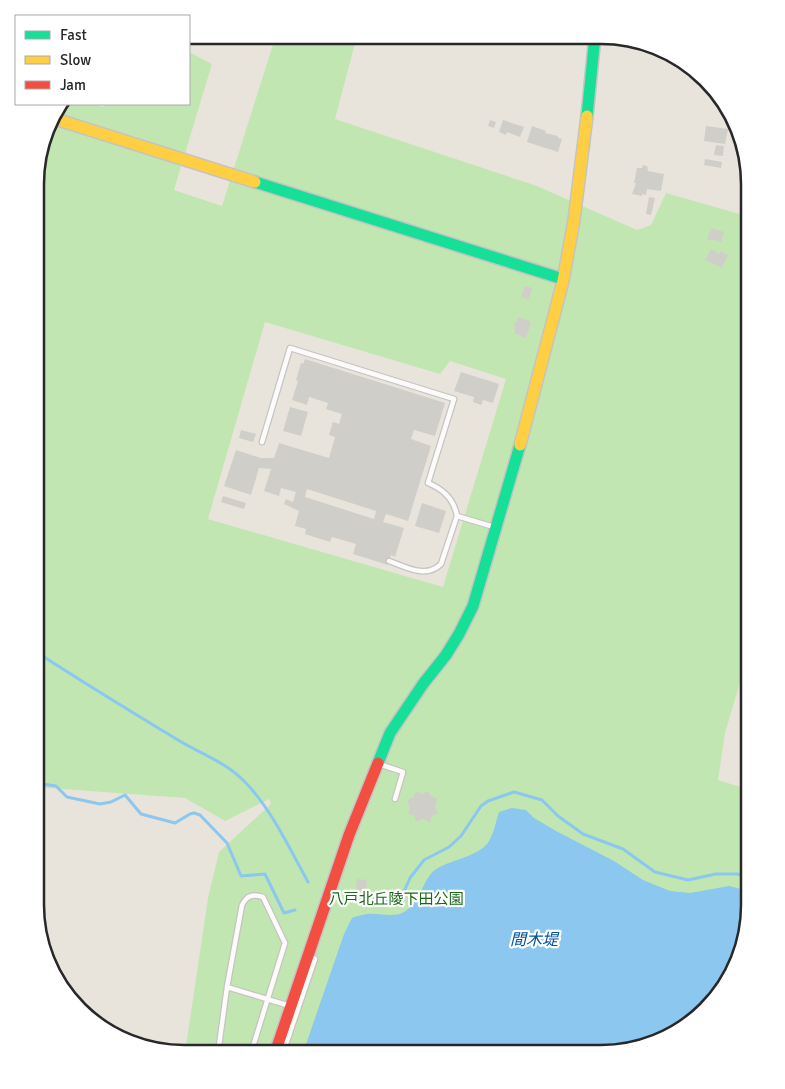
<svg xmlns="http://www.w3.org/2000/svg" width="785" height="1089" font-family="Signika,'Noto Sans JP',sans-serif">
<rect width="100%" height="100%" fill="#e8e4dc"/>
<path fill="#c2e6b2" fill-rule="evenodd" d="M276,35L357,36L335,119L537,186L637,230L651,225L666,193L750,217V649L725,733L718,780L750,790V916L725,988L667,1039L602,1054L185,1053L208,898L219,852L271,804L269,799L225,821L185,798L35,787L36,164L55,109L59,104H93L103,107L104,104H189V52L212,64L174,190L222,206ZM265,322L440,374L450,361L506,379L443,587L208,519Z"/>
<path fill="#8bc7ee" d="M512,808L526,810L534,818L556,831L614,861L643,880L670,891L690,893L729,886L741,889L750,904V916L725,988L667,1039L602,1054H550L540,1047L534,1049L535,1054L303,1053L344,934L352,918C356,916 362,915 367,914C378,913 394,918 404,912C419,903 421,887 430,875C440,860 479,859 489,841C494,833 496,821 499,812Z"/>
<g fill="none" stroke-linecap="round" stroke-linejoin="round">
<path stroke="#8bc7ee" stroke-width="3" d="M35,651C82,682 130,711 178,740C201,754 226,762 245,782C270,807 291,851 308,882
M35,783L56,786L67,797L100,804L111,802L125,795L141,814L175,823L190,814L194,813L200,815L227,843L241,876L265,874L284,913L295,910
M360,898L390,901L402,896L410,878L424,860L449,847L461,836L481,806L488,801L514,792L542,800L558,816L583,834L623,849L655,872L688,880L716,874H738L750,881"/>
</g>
<path fill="#d0cec8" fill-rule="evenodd" d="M490,120L496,122L494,128L488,126Z
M503,120L524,127L520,137L507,132L506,135L499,132Z
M532,126L546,131L545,133L558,136V138L562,139L558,152L527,142Z
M706,126L728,129L725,144L704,141Z
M716,145L724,146L723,156L714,155Z
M705,159L722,162L721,168L704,165Z
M643,165L647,166L648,171L664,174L661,191L647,189L646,195L642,194V196L632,194L636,183H634L637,168H642Z
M649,197L655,198L651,215L646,214Z
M711,228L724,232L721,242L711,239V241L707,240Z
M711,249L719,254L721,251L728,255L722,268L705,260Z
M525,286L532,288L529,300L521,297Z
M518,317L530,321L531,322L526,338L514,333L515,322H517Z
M305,359L445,403L435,436L414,430L411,439L431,446L408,521L386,514L383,522L404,528L395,557L391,555L388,565L353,554L356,544L332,537L330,542L305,534L306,529L295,526L299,511L284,504L286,499L293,502L296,492L281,488L279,496L264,491L271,469L259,468L251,495L224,486L236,450L261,458H274L279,443L329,458L335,437L329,435L333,422L339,424L342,414L326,409L328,403L309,397L307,405L292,400L298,381L296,380L301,363L303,364ZM307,489L376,511L374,519L305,497Z
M461,372L499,384L493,403L483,400L481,405L473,402L474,397L454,391Z
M290,407L308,412L301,436L283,431Z
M241,430L256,434L253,442L239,438Z
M223,496L246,503L244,509L221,502Z
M422,503L446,511L439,533L415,526Z
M416,791L422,794L428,791L431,796L438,799L435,807L438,813L432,816L430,822L423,819L416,822L414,816L408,814L410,808L407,800L414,797Z
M357,879L367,880L366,890H356Z"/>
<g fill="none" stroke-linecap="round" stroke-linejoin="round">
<defs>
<path id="lane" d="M262,442L290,348L454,399L428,483C443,489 454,499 457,516
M389,561C406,567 426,579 441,564L457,516L494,527
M379,764L403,772L395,799
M227,987L290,1006
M218,1053L227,987L242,905C247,895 253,894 263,897L285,943L251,1053
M283,1053L315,959L309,957"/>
<path id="fast" d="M587,116L595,36
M255,182L563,279
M378,763L390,733L423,684L446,655L459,634L473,606L520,445"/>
<path id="slow" d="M52,118L255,182
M520,445L563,281L574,220L587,116"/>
<path id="jam" d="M275,1053L349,835L378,763"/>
</defs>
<use href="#lane" stroke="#c5c3c3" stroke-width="7"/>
<use href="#fast" stroke="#c5c3c3" stroke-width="14"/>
<use href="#slow" stroke="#c5c3c3" stroke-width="14"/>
<use href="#jam" stroke="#c5c3c3" stroke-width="14"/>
<use href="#lane" stroke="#fcfbfa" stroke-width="4.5"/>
<use href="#fast" stroke="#16e098" stroke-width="11"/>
<use href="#slow" stroke="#ffcf43" stroke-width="11"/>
<use href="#jam" stroke="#f24e42" stroke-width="11"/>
</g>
<g text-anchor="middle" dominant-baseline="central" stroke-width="4.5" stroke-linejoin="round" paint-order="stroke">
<g font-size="15" fill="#1a6914" stroke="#fff">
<text x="396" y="899">八戸北丘陵下田公園</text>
</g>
<g font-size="16" font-style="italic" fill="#0455a0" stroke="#fff">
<text x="534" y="940">間木堤</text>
</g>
</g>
<path d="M0 0H785V1089H0ZM184 44H601A140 140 0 0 1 741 184V905A140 140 0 0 1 601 1045H184A140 140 0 0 1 44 905V184A140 140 0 0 1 184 44Z" fill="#fff" fill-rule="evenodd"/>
<path fill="none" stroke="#282828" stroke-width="2.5" d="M184 44H601A140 140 0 0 1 741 184V905A140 140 0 0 1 601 1045H184A140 140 0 0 1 44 905V184A140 140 0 0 1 184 44Z"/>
<rect x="15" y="15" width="175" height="90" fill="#ffffff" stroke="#a9a9a9"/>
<rect x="25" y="31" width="25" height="8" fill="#16e098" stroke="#a9a9a9"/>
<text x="60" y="40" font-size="15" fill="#282828">Fast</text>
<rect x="25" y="56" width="25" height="8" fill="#ffcf43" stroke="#a9a9a9"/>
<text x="60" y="65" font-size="15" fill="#282828">Slow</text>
<rect x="25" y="81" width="25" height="8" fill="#f24e42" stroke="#a9a9a9"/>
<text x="60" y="90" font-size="15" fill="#282828">Jam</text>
</svg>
